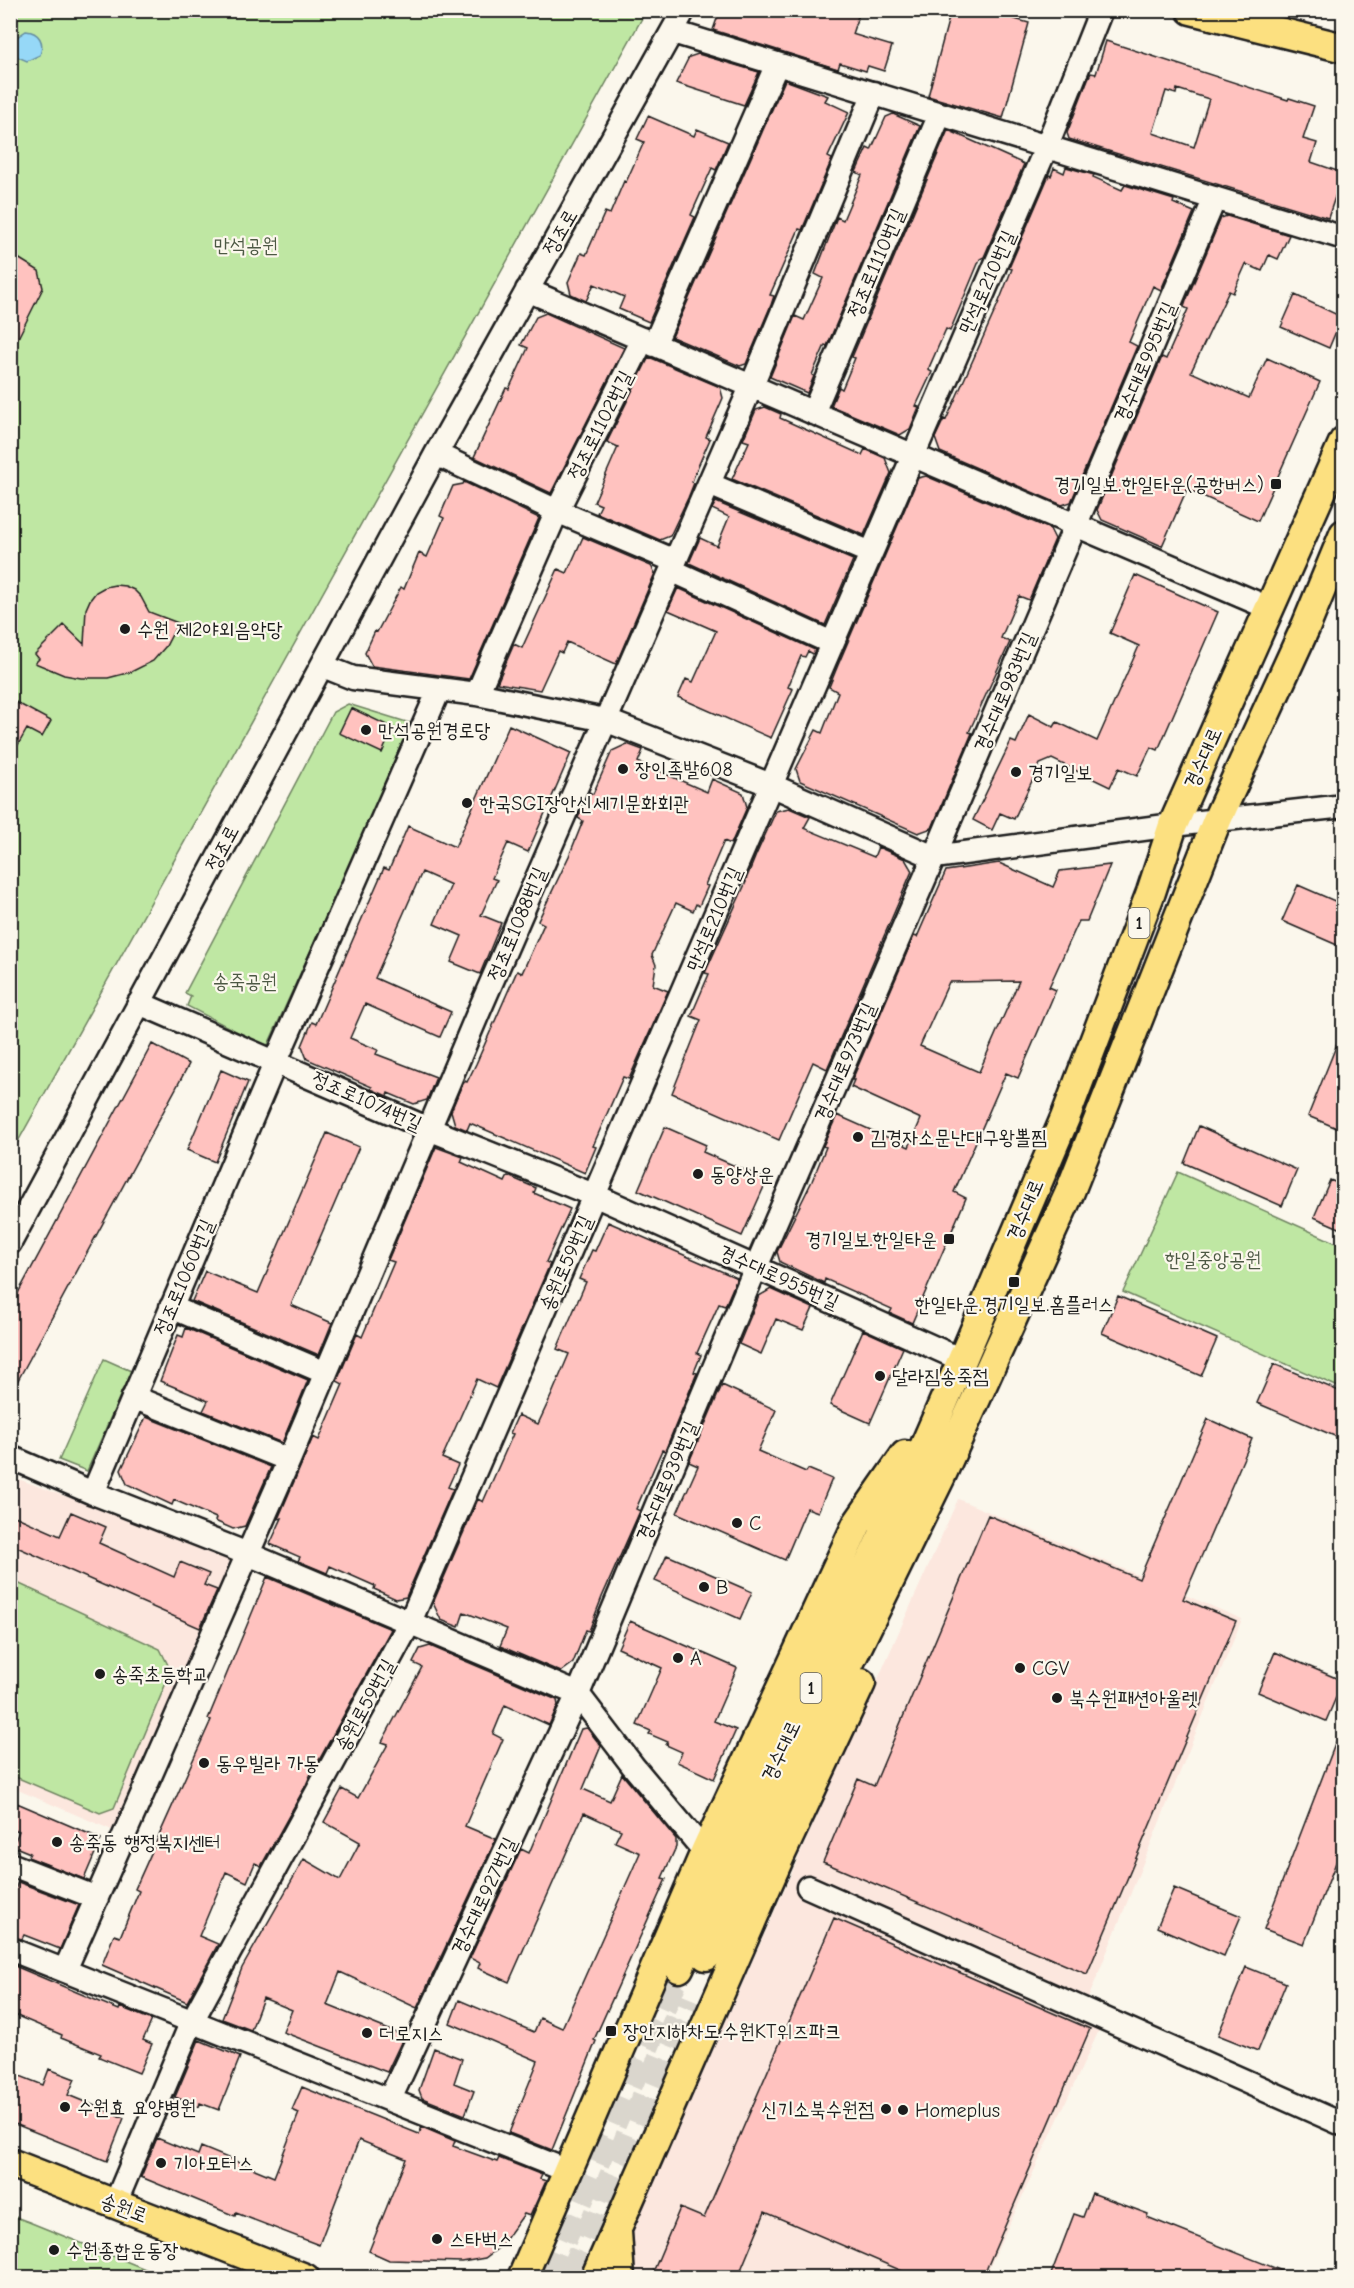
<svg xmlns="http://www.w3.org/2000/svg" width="1354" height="2288" font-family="'Comic Neue','Poor Story',sans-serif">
<rect width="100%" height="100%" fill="#fbf7ec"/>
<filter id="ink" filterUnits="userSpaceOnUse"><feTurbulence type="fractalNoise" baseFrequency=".0167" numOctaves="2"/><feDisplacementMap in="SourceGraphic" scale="12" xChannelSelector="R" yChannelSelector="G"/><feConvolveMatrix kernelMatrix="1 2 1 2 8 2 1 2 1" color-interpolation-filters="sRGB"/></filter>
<g filter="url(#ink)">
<path fill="#fce7de" d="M10,1476L239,1560L119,1833L11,1787Z
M958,1499L1242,1619L1081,2016L1101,2026L985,2277H634L631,2234Z"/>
<path fill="#bfe7a3" stroke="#6e8260" stroke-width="1.5" d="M11,11H646L11,1154Z
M348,704L413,724L267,1047L187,1006L191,996L185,993L333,712Z
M1178,1172L1343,1246V1389L1123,1292Z
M104,1359L131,1371L87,1471L59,1460Z
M11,1580L160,1649L171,1671L114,1808L100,1813L11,1775Z
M10,2215L29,2222L165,2277H11Z"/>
<path fill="#96d8f7" stroke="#658d9f" stroke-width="1.5" d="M26,31C39,32 45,42 40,55L27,61L16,56L11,59L14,39Z"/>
<path fill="#ffc2bf" stroke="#1c1c1c" stroke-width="1.5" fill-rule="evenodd" d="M720,10H860L852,34L892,46L884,71L868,66L866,71L840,63L838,69L713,30Z
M951,10H983L1029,23L1003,118L928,96Z
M1106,41L1288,100L1289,98L1314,106L1303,139L1317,143L1311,162L1343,173L1328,218L1069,139L1067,133L1088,79L1091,73L1096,74ZM1177,89L1209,99L1194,147L1153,133L1166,91L1176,94Z
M698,54L759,72L744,105L676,83L689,57Z
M785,80L828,96L825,101L849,112L828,157L832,159L802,230L799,229L770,295L774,296L771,305L746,364L740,366L672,337Z
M893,114L920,126L827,346L825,345L812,375L814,376L807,393L770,377L795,316L804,320L823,278L815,274L837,217L843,220L862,175L856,172L867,148L871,150L886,117Z
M648,116L694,136L697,129L728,142L716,170L712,168L691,215L695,217L649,322L619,309L624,297L594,284L586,301L571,294L568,282L581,253L586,255L605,212L610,214L624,181L626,182L644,142L637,139Z
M948,130L1024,164L984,257L980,259L950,331L946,329L928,370L932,372L916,406L919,407L910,429L900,435L831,406L839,387L842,389L855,358L852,357Z
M1066,167L1094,175L1093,177L1122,190L1125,185L1174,200L1173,203L1194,212L1161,290L1153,286L1129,342L1137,346L1071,502L1062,505L940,452L935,438L944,419L946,420L998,304L1012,269L1009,268L1049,175L1051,176L1054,168L1064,173Z
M1227,216L1289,235L1278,259L1269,255L1262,271L1246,264L1233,293L1229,291L1191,372L1249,398L1267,358L1320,382L1258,521L1187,489L1162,546L1102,520L1097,510L1162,357L1166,359L1188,309L1184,307L1186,301L1221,218Z
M10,253L39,271L43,288L10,354Z
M1295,295L1342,317L1329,348L1281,327Z
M546,313L624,348L551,493L474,457L506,388L509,389L528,348L521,345L536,317Z
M649,357L720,387L723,398L706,437L710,439L696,471L692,482L694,483L688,498L670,536L660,540L597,513L601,505L594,502L618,447L607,442Z
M765,407L781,414L780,418L862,455L865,449L885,458L891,473L864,535L732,479L749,442L743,440L756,410Z
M926,476L1050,529L1055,539L1029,600L1019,596L1001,638L1010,642L969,732L972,733L932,828L918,833L800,781L796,769L816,730L822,733L838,692L829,687L838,665L918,478Z
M464,482L539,518L469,679L372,666L365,653L375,631L377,632L401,587L404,589L419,553L427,557L444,518L440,516L453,486L463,484Z
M716,502L853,560L825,625L689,563L700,538L717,546L729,517L712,509Z
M583,537L651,566L655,573L616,664L567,642L562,653L558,651L540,690L497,683L514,644L522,648L558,569L567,573Z
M1135,575L1218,612L1158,750L1151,747L1137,776L1119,768L1110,787L1052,759L1040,764L1014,819L1000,813L992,830L973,820L1011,741L1016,743L1029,714L1054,727L1057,722L1097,741L1139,646L1110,633Z
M115,585L125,586L134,590L141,597L149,612L178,623L166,646L153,661L131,672L108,678H81L64,675L35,663L39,659L35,654L64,625L84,644L86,609L90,600L96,592L105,587Z
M678,588L815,650L813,654L808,651L805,657L801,656L788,687L793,689L771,738L678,697L686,679L693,682L716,631L668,610Z
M10,699L51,721L42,737L27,729L10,759Z
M351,708L393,728L382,753L339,733Z
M509,725L571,753L528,852L508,843L492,878L497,880L481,915L501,923L480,974L451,962L462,936L434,924L451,885L422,872L375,978L451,1012L440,1037L365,1004L350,1038L378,1050L376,1054L436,1077L427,1100L414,1104L388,1093L387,1096L371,1089L372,1087L307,1059L302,1046L312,1022L316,1024L384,868L389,870L408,826L455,847Z
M627,744L643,750L638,762L707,792L712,779L743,793L747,807L731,844L724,841L705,885L708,886L699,906L696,904L693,911L676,903L657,944L652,955L656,965L653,985L668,991L629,1079L623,1077L593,1146L596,1147L585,1173L470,1123L467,1130L455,1125L451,1111L461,1087L465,1081L467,1082L476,1064L517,971L522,973L544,924L538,921L569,856L583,821L578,818L589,792L593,794L612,751Z
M789,808L810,817L804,828L874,857L878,847L905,859L912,871L827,1069L813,1062L779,1140L672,1093L701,1020L691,1016L709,974L705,973L746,882H745L756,855L776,811Z
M999,863L1053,887L1060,871L1110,865L1087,921H1079L1049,987L1056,990L1018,1078L1006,1073L954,1192L966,1198L912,1323L890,1313L892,1309L825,1279L824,1283L780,1262L777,1252L812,1181L826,1147L823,1146L837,1115L909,1147L921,1119L851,1087L854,1080H852L914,936L917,937L946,871ZM1019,981L979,1072L920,1046L949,982Z
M1298,885L1344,905V948L1282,921Z
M1343,1029H1344V1131L1308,1116Z
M152,1044L189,1064L10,1395V1308Z
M221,1070L248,1082L215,1162L187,1150Z
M1199,1126L1297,1170L1282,1206L1184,1163Z
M665,1127L706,1145L703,1152L767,1180L742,1236L638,1190Z
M327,1133L359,1147L291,1305L332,1323L319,1355L192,1301L205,1271L258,1293Z
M436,1147L463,1157L461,1162L505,1182L508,1176L536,1188L534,1193L570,1209L546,1262L550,1264L496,1388L477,1379L442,1458L458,1465L448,1487L453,1489L406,1597L396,1599L374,1589L375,1586L330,1566L327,1573L298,1561L300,1557L270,1544L282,1518L278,1519L313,1437L319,1440L343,1384L337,1381L357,1334L362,1337L394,1262L388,1260Z
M1330,1180L1344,1186V1230L1314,1217Z
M608,1222L737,1278L725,1306L719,1304L697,1353L701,1355L694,1372L697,1373L665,1451L662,1450L636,1509L640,1511L602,1597L589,1631L586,1630L573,1663L561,1672L500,1646L507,1629L464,1612L459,1627L441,1620L433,1603L478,1499L483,1502L513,1434L510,1433L518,1415L538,1424L552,1394L569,1354L557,1349L586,1282L579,1279L592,1250L595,1251Z
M771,1289L813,1308L803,1330L776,1319L761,1354L739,1344L759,1296Z
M1118,1296L1217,1339L1201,1376L1102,1333Z
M186,1328L308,1380L282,1443L203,1411L208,1401L160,1381L178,1335L183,1337Z
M863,1330L903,1348L870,1423L830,1405Z
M1274,1364L1344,1393V1440L1257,1403Z
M722,1385L776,1410L758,1451L806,1472L808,1469L832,1479L818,1512L807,1508L785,1560L677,1513L698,1466L689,1462Z
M146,1417L271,1467L245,1526L233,1529L215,1521L216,1518L174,1500L172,1505L127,1484L121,1470Z
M1208,1419L1252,1439L1183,1599L1236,1621L1087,1974L823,1862L858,1779L874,1786L988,1515L1139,1579Z
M71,1512L106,1527L99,1543L174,1577L180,1562L209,1574L204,1585L217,1590L200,1628L10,1544V1514L60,1536Z
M667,1555L752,1592L740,1619L655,1581Z
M267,1577L391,1629L318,1762H316L306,1785L261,1866L255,1863L247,1882L226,1872L199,1936L218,1944L187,2002L102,1965L114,1935L120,1937L139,1891L135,1889L211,1720L208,1719Z
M630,1621L737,1668L714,1721L736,1730L714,1779L677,1762L682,1752L666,1745L668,1742L649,1734L651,1731L637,1725L662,1668L618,1648Z
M430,1646L557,1700L558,1705L549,1725L505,1705L493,1734L503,1739L465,1826L496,1839L417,2008L340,1972L327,2005L404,2036L387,2072L283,2032L292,2010L263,1998L251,2030L222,2019L242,1968L304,1859L340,1880L360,1842L324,1822L342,1789L358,1798L388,1744L382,1742L422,1667L413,1663L420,1649Z
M1275,1652L1343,1681L1326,1721L1258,1692Z
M1342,1726L1344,1842L1304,1944L1264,1929Z
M587,1728L601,1746L583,1789L610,1801L622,1774L676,1839V1847L662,1878L666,1879L594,2040L596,2041L552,2150L509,2133L538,2061L450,2023L459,2000L534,2032L540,2018L562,2028L640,1853L615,1842L621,1830L584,1813L509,1982L478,1968L480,1963L470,1958L521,1849L529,1853L581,1729Z
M17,1803L101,1839L84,1879L28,1857L30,1853L13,1846L19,1831L10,1828V1818Z
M18,1882L79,1905L60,1949L24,1935L22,1939L10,1936V1902Z
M1174,1888L1241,1916L1224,1956L1157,1927Z
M834,1918L1090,2029L983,2277H916L765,2212L738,2277H651L680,2208L704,2218Z
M10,1964L119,2010L120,2007L152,2020L143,2040L152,2044L139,2073L99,2057L101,2054L61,2038L62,2035L10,2013Z
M1246,1967L1286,1983L1258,2051L1218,2035Z
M199,2040L240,2057L219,2110L200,2103L199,2107L175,2097Z
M434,2048L462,2059L454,2083L474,2091L465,2115L422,2098L419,2090Z
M49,2069L75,2079L68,2095L124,2118L107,2161L10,2122V2072L43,2085Z
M302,2087L419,2134L422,2127L455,2141L453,2146L497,2162L499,2158L542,2175L540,2179L546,2181L530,2216L524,2214L501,2246L485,2258L462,2262L389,2260L369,2251L406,2159L359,2140L319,2245L236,2213L235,2216L141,2177L157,2138L198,2155L201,2147L274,2177L299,2113L292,2110Z
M1092,2193L1148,2214L1147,2217L1297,2277H1050L1074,2214L1083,2217Z"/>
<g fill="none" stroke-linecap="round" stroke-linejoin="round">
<path stroke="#dad6cd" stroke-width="28" stroke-dasharray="28 14" stroke-linecap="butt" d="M546,2278L679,1968
M571,2278L687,1997"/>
<defs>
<path id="minor" d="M673,32L1344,238
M527,290L1269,608
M654,345L777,64
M813,413L940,114
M436,454L557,511L675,561
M709,484L871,553
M671,570L832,643
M323,666L353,678L477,694L605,720L771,785L934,857L1173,825L1344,806
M477,694L557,511L643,339
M139,1003L429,1129L596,1196L962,1360
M10,1243L436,454L684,10
M171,1307L326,1373
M133,1397L289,1460
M10,1457L93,1493L248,1554L578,1694L633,1766L705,1852
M93,1493L276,1061L439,690
M10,1864L97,1898
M808,1887L1344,2125
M10,1949L568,2171
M65,1970L289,1460L479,1011L751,387L874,93
M390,2099L578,1694L756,1267L934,857L1215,198
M115,2204L192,2021L410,1622L1046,148L1101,10"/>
<path id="major" d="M1191,10L1344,48
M706,1956L941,1476L1069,1194L1217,820L1306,626L1344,534
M679,1968L917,1463L962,1360L1065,1118L1151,892L1173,825L1344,441
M10,2163L305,2278
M617,2232L620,2278
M522,2278L705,1852L857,1524L905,1455
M595,2278L781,1854L861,1683"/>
</defs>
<use href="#minor" stroke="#1c1c1c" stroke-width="27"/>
<use href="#major" stroke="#1c1c1c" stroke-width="33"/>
<use href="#minor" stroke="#fbf7ec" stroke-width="22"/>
<use href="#major" stroke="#fce080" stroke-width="28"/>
</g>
</g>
<g fill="#1c1c1c" stroke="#fbf7ec" stroke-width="2">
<rect x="1270" y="478" width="12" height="12" rx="3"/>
<circle cx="125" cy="629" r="6"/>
<circle cx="366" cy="730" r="6"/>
<circle cx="623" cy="769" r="6"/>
<circle cx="1016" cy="772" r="6"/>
<circle cx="467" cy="803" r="6"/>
<circle cx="858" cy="1137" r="6"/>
<circle cx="698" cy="1174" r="6"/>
<rect x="943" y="1233" width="12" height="12" rx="3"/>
<rect x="1008" y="1276" width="12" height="12" rx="3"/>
<circle cx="880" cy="1376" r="6"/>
<circle cx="737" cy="1523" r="6"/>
<circle cx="704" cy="1587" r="6"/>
<circle cx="678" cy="1658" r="6"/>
<circle cx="1020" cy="1668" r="6"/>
<circle cx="100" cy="1674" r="6"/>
<circle cx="1057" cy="1698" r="6"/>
<circle cx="204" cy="1763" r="6"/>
<circle cx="57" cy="1842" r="6"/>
<rect x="605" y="2025" width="12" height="12" rx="3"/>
<circle cx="367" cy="2033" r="6"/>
<circle cx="65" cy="2107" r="6"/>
<circle cx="886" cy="2109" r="6"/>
<circle cx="903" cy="2110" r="6"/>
<circle cx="161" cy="2163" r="6"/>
<circle cx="437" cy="2239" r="6"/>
<circle cx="54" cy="2250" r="6"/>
</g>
<g text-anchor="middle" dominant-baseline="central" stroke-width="4.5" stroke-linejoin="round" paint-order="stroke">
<g fill="#fbf7ec" stroke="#5f5e5a" stroke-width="1.5">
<rect x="1128.5" y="908" width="21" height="30" rx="4.5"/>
<rect x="800.5" y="1673" width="21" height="30" rx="4.5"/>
</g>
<g font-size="18" font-weight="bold" fill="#1c1c1c">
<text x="1139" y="923">1</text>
<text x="811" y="1688">1</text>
</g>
<g font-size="20" fill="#1c1c1c" stroke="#fbf7ec">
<text transform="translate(560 232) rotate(-60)">정조로</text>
<text transform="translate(876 263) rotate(-67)">정조로1110번길</text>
<text transform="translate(987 282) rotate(-66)">만석로210번길</text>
<text transform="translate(1145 362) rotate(-67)">경수대로995번길</text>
<text transform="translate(600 425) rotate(-63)">정조로1102번길</text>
<text transform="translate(1005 692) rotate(-67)">경수대로983번길</text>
<text transform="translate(1203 758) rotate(-66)">경수대로</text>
<text transform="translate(222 848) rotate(-62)">정조로</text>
<text transform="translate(714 919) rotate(-67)">만석로210번길</text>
<text transform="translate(517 924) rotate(-67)">정조로1088번길</text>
<text transform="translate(845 1062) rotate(-67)">경수대로973번길</text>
<text transform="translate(367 1101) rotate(24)">정조로1074번길</text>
<text transform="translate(1025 1210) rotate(-67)">경수대로</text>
<text transform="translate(566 1263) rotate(-66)">송원로59번길</text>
<text transform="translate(184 1277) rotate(-67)">정조로1060번길</text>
<text transform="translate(779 1277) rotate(24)">경수대로955번길</text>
<text transform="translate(667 1481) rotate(-67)">경수대로939번길</text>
<text transform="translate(365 1705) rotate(-61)">송원로59번길</text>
<text transform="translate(781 1751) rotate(-65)">경수대로</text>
<text transform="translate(484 1896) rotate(-65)">경수대로927번길</text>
<text transform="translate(124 2208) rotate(21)">송원로</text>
</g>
<g font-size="20" fill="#4d5944" stroke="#fbf7ec">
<text x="246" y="245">만석공원</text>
<text x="245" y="981">송죽공원</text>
<text x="1213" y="1259">한일중앙공원</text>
</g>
<g font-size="20" fill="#1c1c1c" stroke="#fbf7ec" text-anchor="start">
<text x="1264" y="484" text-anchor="end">경기일보.한일타운(공항버스)</text>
<text x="137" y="629">수원 제2야외음악당</text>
<text x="378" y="730">만석공원경로당</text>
<text x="635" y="769">장인족발608</text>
<text x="1028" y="772">경기일보</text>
<text x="479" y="803">한국SGI장안신세기문화회관</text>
<text x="870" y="1137">김경자소문난대구왕뽈찜</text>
<text x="710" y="1174">동양상운</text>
<text x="937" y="1239" text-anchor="end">경기일보.한일타운</text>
<text x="1014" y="1304" text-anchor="middle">한일타운.경기일보.홈플러스</text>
<text x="892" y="1376">달라짐송죽점</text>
<text x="749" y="1523">C</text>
<text x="716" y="1587">B</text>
<text x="690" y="1658">A</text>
<text x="1032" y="1668">CGV</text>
<text x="112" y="1674">송죽초등학교</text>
<text x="1069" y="1698">북수원패션아울렛</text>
<text x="216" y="1763">동우빌라 가동</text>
<text x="69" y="1842">송죽동 행정복지센터</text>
<text x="623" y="2031">장안지하차도.수원KT위즈파크</text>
<text x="379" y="2033">더로지스</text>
<text x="77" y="2107">수원효 요양병원</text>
<text x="874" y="2109" text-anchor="end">신기소북수원점</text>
<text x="915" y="2110">Homeplus</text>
<text x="173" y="2163">기아모터스</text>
<text x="449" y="2239">스타벅스</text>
<text x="66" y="2250">수원종합운동장</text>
</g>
</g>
<rect width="1354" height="2288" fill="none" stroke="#fbf7ec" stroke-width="36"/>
<rect x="18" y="18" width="1318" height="2252" fill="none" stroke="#1c1c1c" stroke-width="2" filter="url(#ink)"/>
</svg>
